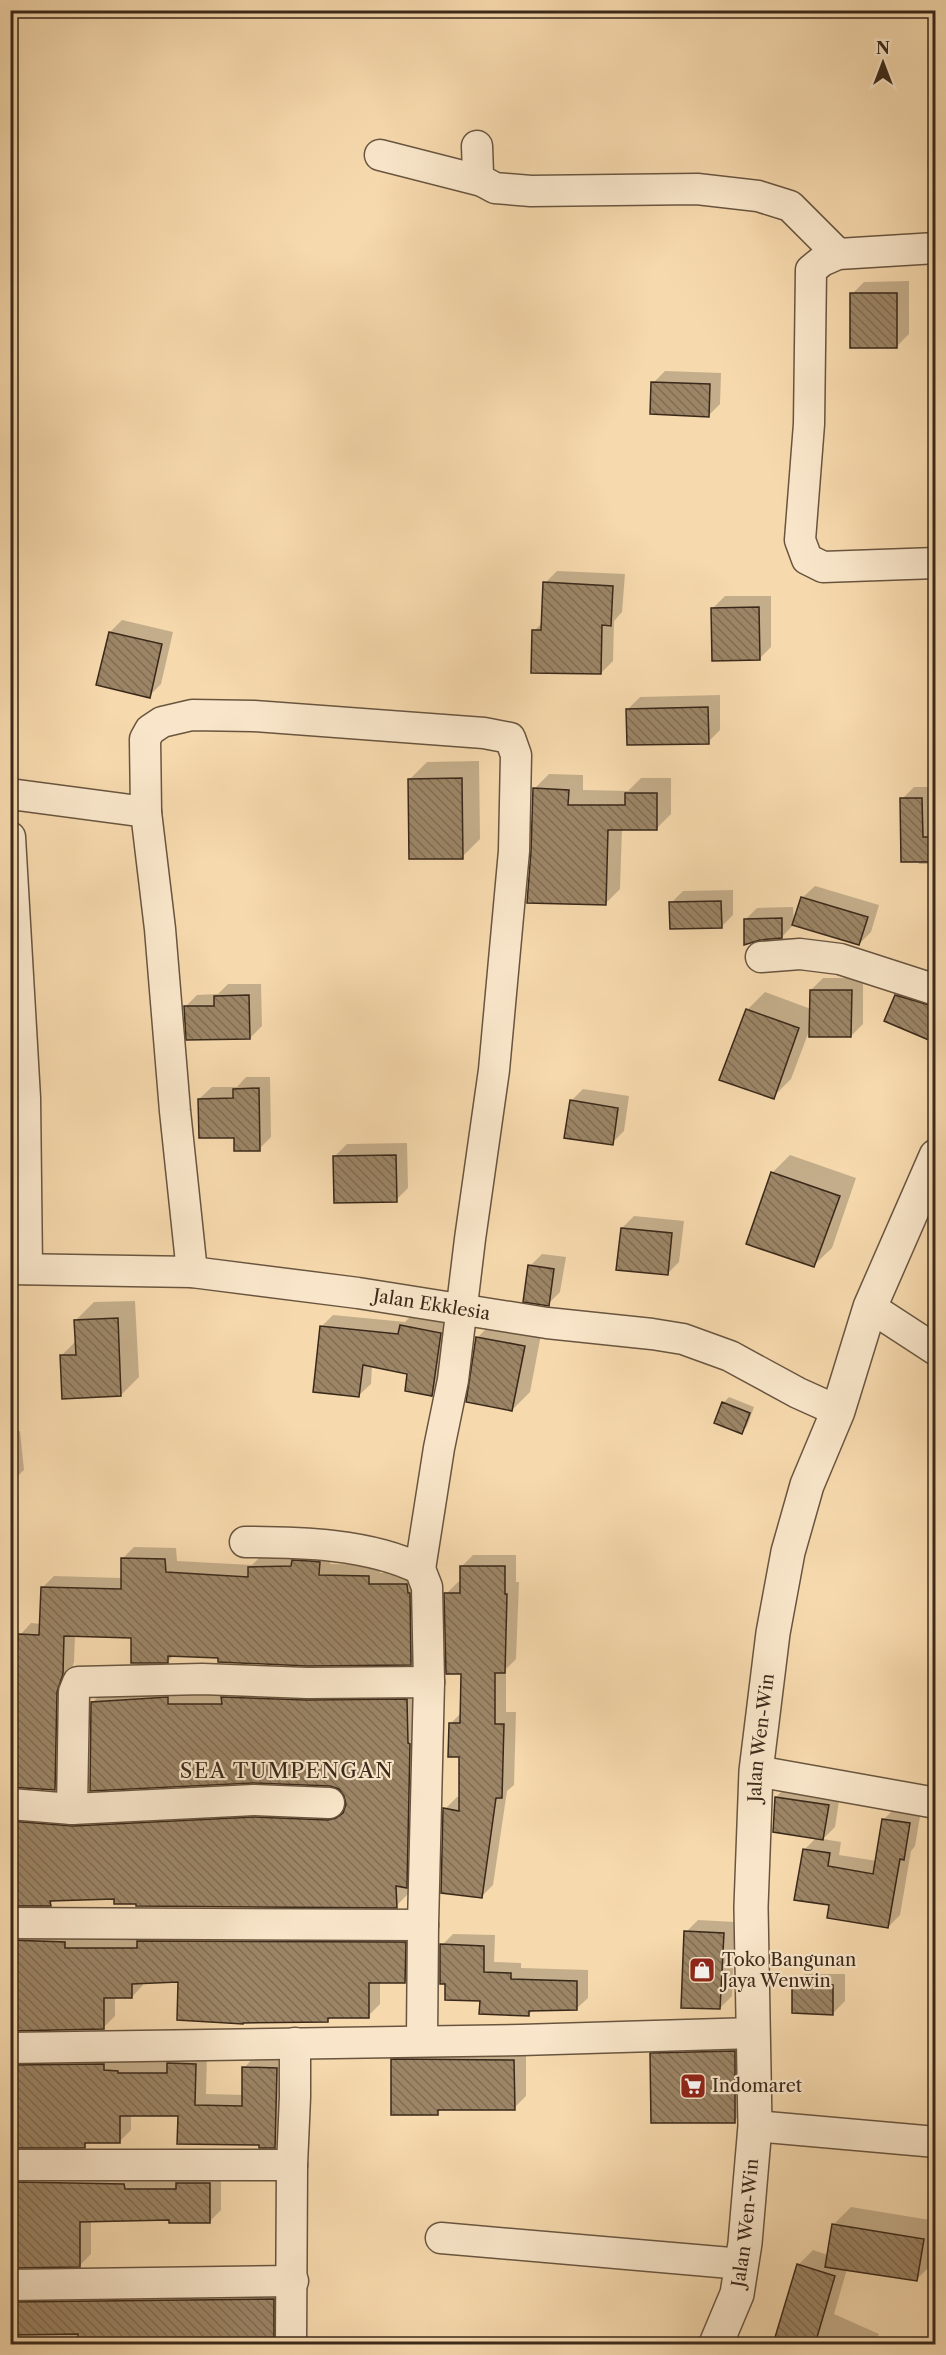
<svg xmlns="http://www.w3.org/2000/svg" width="946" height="2355" font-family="'Libre Caslon Text',serif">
<defs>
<pattern id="building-back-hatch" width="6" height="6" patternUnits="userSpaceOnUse" patternTransform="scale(1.5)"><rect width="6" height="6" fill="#9c8566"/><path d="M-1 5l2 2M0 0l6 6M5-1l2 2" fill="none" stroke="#806d53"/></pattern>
</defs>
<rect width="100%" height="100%" fill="#f6d9ad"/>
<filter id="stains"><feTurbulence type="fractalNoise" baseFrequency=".00333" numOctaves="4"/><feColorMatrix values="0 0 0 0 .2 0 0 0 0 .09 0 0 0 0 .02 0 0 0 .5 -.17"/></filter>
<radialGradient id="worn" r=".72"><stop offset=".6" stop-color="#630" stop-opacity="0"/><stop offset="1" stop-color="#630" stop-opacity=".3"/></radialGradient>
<path fill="#0003" d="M936,152V193H931L927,161Z
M909,281V334L897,346L852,294L864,282Z
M936,342V376H931V347Z
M665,371L721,373L720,404L708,416L653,383Z
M557,571L625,574L622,612L614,621L613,661L601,673L534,631L543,622L545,583Z
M725,596H771V647L759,659L713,608Z
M122,620L173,632L161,684L149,696L110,632Z
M720,695V730L708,742L628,709L640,697Z
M479,761L480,839L462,857L409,780L427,762Z
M549,774L583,775V790L628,791L641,778H671V814L656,829H622L620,889L605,904L533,852L534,789Z
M914,787H934L936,864H919L902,799Z
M815,886L879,905L871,932L859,944L794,924L782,937L745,920L757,908L793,907L794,924L802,898Z
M733,890V915L721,927L671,903L683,891Z
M823,978H863V1024L851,1036L811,1026L791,1079L773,1097L747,1010L765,992L811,1009V990Z
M228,984H261L262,1026L250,1038L185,1007L197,995L218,994Z
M908,984L936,992V1041L896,996Z
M246,1077H270L271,1137L259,1149L235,1136L199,1099L212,1087H237Z
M583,1089L629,1096L624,1131L612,1143L571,1101Z
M407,1143L408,1188L396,1200L335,1156L347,1144Z
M790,1155L856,1178L832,1248L814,1265L772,1173Z
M634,1216L684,1221L679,1262L667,1274L622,1228Z
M542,1254L566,1257L560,1292L548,1304L530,1266Z
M135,1301L139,1377L121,1395L61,1356L77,1340L76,1320L94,1302Z
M413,1314L452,1321L443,1383L432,1394L409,1372L372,1366L371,1384L359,1395L322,1326L333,1315L405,1322Z
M495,1320L542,1329L530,1392L512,1410L477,1338Z
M729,1397L754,1407L747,1426L741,1432L723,1403Z
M20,1431L24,1470L10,1483V1432Z
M134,1547L176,1548L177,1561L252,1565L261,1556L331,1551L330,1564L380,1565V1573H418L422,1652L411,1663L174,1655L168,1661L132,1637L75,1635L74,1662L68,1679L66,1777L54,1789L10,1785V1639L19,1640L20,1635L31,1623L41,1624L42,1588L54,1576L122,1578V1559Z
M473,1555H516V1582H519L516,1659L506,1669V1712H516L514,1785L507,1791L493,1885L481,1897L445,1809L457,1797H460V1755L450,1724L462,1712V1673L446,1594L458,1582H461V1567Z
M418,1688V1875L408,1885V1894L396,1906L137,1902L116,1897L55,1899L50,1904H10V1805L346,1808L345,1794L340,1787L93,1702L104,1690Z
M788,1785L840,1794L835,1827L823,1839L841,1842L839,1855L877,1861L884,1819L896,1807L921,1811L915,1846L911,1851L900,1915L888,1927L831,1904L804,1850L816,1838L776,1797Z
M698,1920L735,1922L732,1996L720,2008L686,1932Z
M10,1924L417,1931L416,1970L405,1982H380V2004L368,2016H332L328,2021L180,1981L143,1982V1985L132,1997H115V2016L103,2028L10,2029Z
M453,1934L495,1935L494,1962L521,1963V1968L588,1970V1998L576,2009H534L529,2014L481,1999L442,1945Z
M805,1974H845V2001L833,2013L793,1986Z
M752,2034V2103L734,2121L652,2054L670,2036Z
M404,2048H526V2096L514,2108L442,2109L437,2113L392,2060Z
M10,2049L129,2060V2062H170L181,2052L207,2053L206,2094L243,2095L244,2068L255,2056L288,2057L287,2135L275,2146L261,2144L179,2114H131V2130L119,2142L89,2141L84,2146H10Z
M10,2166L221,2172V2210L209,2222L170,2218L91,2220V2254L80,2265L10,2266Z
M851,2207L936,2221L934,2262L916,2280L847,2269L834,2314L879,2334L874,2344H774L798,2265L813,2250L828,2255L833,2225Z
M10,2286L285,2287V2325L273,2337H252V2344H24V2341H10Z"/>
<path fill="url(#building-back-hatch)" stroke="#3a291a" stroke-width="1.5" d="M850,293H897V348H850Z
M651,382L710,384L709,417L650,414Z
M543,582L613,586L611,626L602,625L601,674L531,673L532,630H541Z
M759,607L760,660L712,661L711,608Z
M109,632L162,644L150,698L96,685Z
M708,707L709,744L627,745L626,709Z
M462,778L463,859H409L408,779Z
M533,788L569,790L568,805H625V793H657V830H608L606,905L527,903L531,851Z
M900,798H922L923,837H936V862H901Z
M801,897L868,917L859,945L792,925Z
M721,901L722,928L670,929L669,902Z
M782,918V938L760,940L744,945V919Z
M810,990H852L851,1037H809Z
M249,995L250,1039L186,1040L184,1006H214V996Z
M895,995L936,1007V1043L884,1021Z
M746,1009L799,1028L774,1099L719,1080Z
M259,1088L260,1151H234V1138H199L198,1099L233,1098V1089Z
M570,1100L618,1108L613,1145L564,1138Z
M396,1155L397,1202L334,1203L333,1156Z
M771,1172L840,1196L814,1267L746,1244Z
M621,1228L672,1233L668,1275L616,1270Z
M528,1265L554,1269L549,1306L523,1302Z
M118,1318L121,1396L62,1399L60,1355H76L74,1320Z
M400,1325L441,1333L432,1396L405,1391L407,1374L363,1365L359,1397L313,1392L320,1326L398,1334Z
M476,1337L525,1346L512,1411L466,1402Z
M722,1402L750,1413L742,1434L714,1423Z
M121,1558L165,1559L166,1572L248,1577V1567L291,1566L292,1560L310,1561L320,1562L319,1575L369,1576V1584H407L408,1593H410L411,1665L307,1666L218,1662V1658L168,1656V1663H131V1638L64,1636L63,1674L57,1692L55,1790L10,1787V1660H17L18,1634L39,1635L41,1587L121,1589Z
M460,1566H505V1594H507L505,1673H495V1724H504L502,1798H496L482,1898L441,1893L443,1808L459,1811V1757H448L449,1723H460L461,1674H446L444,1593H460Z
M168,1697V1704H222L221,1697L307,1700L407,1699L408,1743L410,1744L407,1888L396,1886L397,1908L136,1906V1904H114V1899L50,1901L51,1906H10V1821L73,1826L254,1817L328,1820L336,1818L343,1813L346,1804L344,1796L339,1789L330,1786L253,1783L90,1791L91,1702Z
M775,1797L829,1805L823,1840L773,1832Z
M882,1819L910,1823L904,1860L900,1859L888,1928L827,1918L829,1905L794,1900L803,1849L830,1853L828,1866L873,1874Z
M684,1931L724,1933L720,2009L681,2008Z
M10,1940L65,1942V1948H137V1941L406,1942L405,1983H369V2018H328V2022L243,2023V2024L177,2020L178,1982L132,1984V1998H104V2029L10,2031Z
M440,1944L484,1946V1972L511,1973V1979L577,1981V2010L529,2011V2016L479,2014L480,2001L445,2000V1984H440Z
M792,1985H833V2015L792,2013Z
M735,2051V2123H651L650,2053Z
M391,2059L514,2060L515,2110H438V2115H391Z
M167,2063L196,2064L195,2105L242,2106V2067L277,2068L275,2148H259V2145L177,2144L178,2116H120V2143H85V2148H15V2142H10V2065L104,2064V2070L118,2071V2073H167Z
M15,2182L124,2184L125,2189H176V2183H210V2223H169V2220L80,2222V2267L10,2268V2233H17Z
M832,2224L924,2239L917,2281L825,2267Z
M797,2264L835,2276L815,2344H773Z
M274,2299V2339H241V2344H98V2339L78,2338V2334L10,2335V2302Z"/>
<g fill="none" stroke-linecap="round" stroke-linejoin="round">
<defs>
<g id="minor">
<path d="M477,146L478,174L482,181L495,188L531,191L697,189L758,196L790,206L838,254"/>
<path d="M380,155L482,181"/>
<path d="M936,248L838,254L822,261L811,270L809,424L800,540L807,559L823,567L936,563"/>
<path d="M10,794L146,812"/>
<path d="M10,837L25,1098L27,1269"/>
<path d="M761,957L800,954L840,959L936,990"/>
<path id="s1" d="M10,1269L192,1272L358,1293L547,1323L652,1334L683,1339L730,1356L798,1393L838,1411"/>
<path d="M192,1272L175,1111L160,929L146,812L145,739L150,730L162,722L192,715L254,716L484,733L510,738L516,755L514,851L494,1070L470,1239L453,1380L439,1448L420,1569"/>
<path d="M870,1307L936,1350"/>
<path d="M245,1542C300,1542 370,1544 420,1569L427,1587L429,1682"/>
<path d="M756,1771L936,1803"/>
<path d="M10,1804L72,1809L254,1800L329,1803"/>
<path d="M10,1923L423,1925L429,1682L307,1683L202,1679L78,1682L74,1692L72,1809"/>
<path d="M422,2040L423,1925"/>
<path d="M10,2048L521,2040L754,2033"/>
<path d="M755,2126L936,2142"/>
<path d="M10,2165H292L295,2097V2043"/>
<path d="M441,2238L742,2264"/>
<path d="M10,2285L293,2281"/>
<path d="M291,2344L292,2165"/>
</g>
<g id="tertiary">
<path id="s2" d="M716,2344L737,2294L745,2243L755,2126L751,1907L756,1771L773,1633L788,1552L807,1485L838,1411L870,1307L936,1156"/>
</g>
</defs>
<use href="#minor" stroke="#69553f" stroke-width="33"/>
<use href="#tertiary" stroke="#69553f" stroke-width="36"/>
<use href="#minor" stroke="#f9e6ca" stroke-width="30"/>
<use href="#tertiary" stroke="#f9e6ca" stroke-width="33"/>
</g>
<defs>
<symbol id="shop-square" viewBox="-11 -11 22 22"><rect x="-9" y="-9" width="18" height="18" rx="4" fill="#8f2418" stroke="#f9e6ca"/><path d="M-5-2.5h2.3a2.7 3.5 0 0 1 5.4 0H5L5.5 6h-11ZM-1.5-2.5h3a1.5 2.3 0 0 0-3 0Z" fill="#fff"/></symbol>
<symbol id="supermarket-square" viewBox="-11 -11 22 22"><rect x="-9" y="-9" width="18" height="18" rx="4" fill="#8f2418" stroke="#f9e6ca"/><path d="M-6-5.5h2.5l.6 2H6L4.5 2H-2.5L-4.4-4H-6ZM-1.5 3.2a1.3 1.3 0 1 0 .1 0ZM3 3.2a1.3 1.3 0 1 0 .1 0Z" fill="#fff"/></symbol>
</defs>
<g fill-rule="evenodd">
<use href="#shop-square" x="687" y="1955" width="30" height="30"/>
<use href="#supermarket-square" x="678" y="2071" width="30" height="30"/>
</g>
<g text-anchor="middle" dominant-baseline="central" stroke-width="4.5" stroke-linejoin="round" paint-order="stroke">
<g font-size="18" fill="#3a291a" stroke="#f9e6ca">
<text stroke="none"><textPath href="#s1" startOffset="424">Jalan Ekklesia</textPath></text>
<text stroke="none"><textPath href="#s2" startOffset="612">Jalan Wen-Win</textPath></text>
<text stroke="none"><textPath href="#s2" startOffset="126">Jalan Wen-Win</textPath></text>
</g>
<g font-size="18" fill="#3a291a" stroke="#f9e6ca" text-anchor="start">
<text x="722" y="1960">Toko Bangunan<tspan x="722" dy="21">Jaya Wenwin</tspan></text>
<text x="712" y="2086">Indomaret</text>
</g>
<g font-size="21" letter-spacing="1.5" fill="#3a291a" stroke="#f9e6ca">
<text x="287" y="1770">SEA TUMPENGAN</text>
</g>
</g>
<rect width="946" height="2355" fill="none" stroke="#f6d9ad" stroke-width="36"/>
<rect x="12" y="12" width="922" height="2331" fill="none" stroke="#3a291a" stroke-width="3"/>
<rect x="18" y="18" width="910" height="2319" fill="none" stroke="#3a291a" stroke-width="1.5"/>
<g transform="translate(883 63)" stroke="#f9e6ca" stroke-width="4.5" paint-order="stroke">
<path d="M0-4.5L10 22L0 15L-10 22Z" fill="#3a291a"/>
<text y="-9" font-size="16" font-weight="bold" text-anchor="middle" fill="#3a291a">N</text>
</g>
<rect width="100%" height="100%" filter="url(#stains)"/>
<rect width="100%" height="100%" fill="url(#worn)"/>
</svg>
